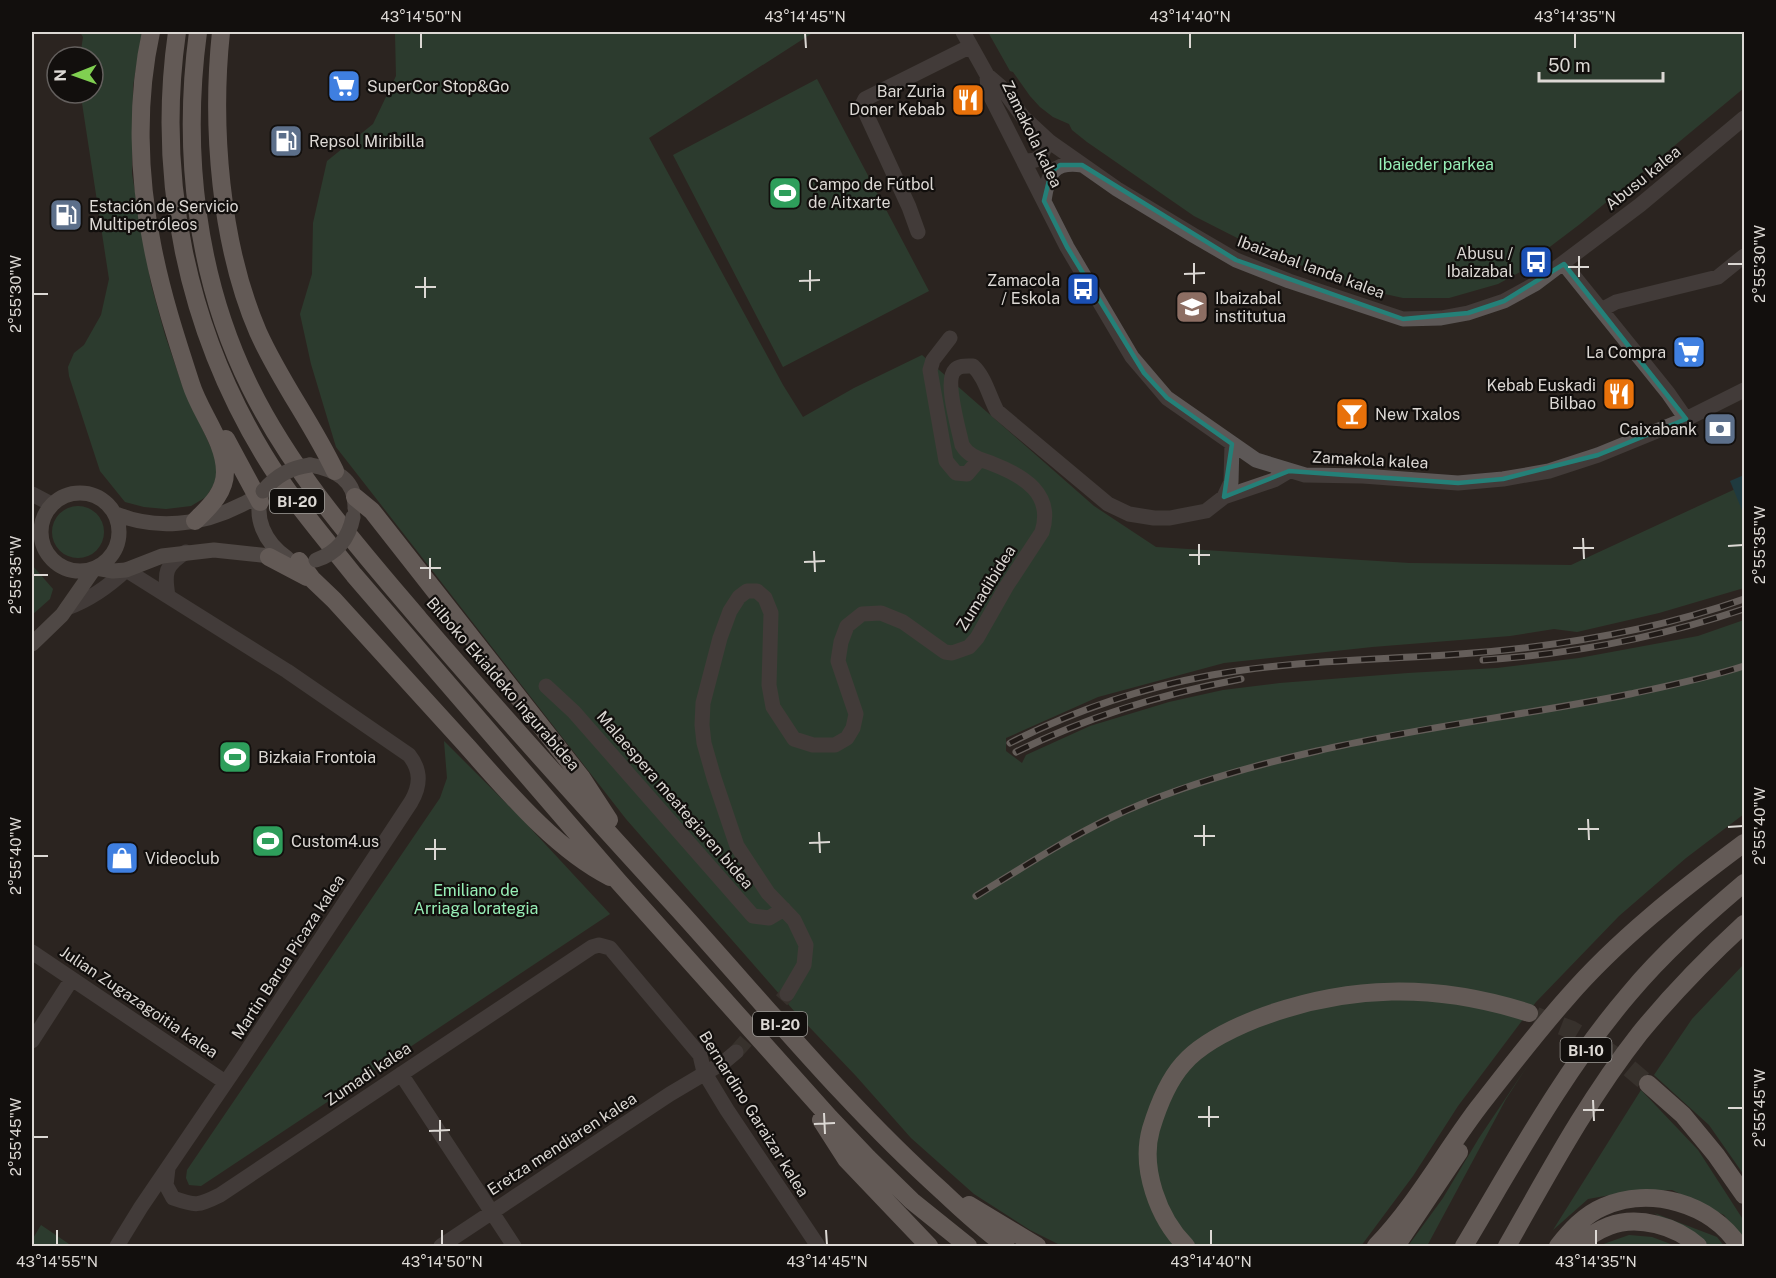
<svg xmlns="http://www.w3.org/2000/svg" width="1776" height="1278" font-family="'Public Sans',sans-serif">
<rect width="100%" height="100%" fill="#2c2520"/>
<path fill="#2e583e" d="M80,32H142L133,86L132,174L151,284L165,335L181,382L218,463V478L206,497L191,506L166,509L144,507L125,502L100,471L69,376L68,367L74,353L84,345L101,315L109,279L82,103L81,93H93V57H80L83,37Z
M395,32H814L649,138L783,385L803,417L854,388L922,355L1094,506L1156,547L1409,563L1571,565L1744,485V588L1659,613L1577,632L1554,629L1510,636L1372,647L1224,663L1098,697L1006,738V751L1022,763L1026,755L1090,726L1169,702L1223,690L1280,683L1408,673L1497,668L1579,658L1698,636L1744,620V814L1686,858L1619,916L1536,1002L1458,1106L1413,1176L1361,1246H1062L1030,1230L974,1194L911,1138L856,1076L795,1012L626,819L336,447L311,364L300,314L312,274L313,223L327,161L373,124L396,76Z
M988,32H1744V88L1580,224L1547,249L1537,253L1520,272L1498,284L1449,298H1403L1385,294L1300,265L1249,244L1194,216L1087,142L1072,130L1069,124L1053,117L1040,107L1030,96L1013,72L1010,71Z
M817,79L929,291L783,367L673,155Z
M52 532a26 26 0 1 1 52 0a26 26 0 1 1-52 0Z
M32,565L53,589L50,599L32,615Z
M444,741L520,817L610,914L201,1186L189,1185L186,1178L187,1170L440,798L447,778Z
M1744,964V1175L1709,1125L1654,1075L1692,1019Z
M1528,1065L1506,1099L1427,1246H1408L1443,1198L1479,1138Z
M1641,1090L1698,1150L1744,1221V1239L1724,1215L1672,1190L1627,1192L1588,1199L1553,1230Z
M1654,1213L1717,1237L1724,1246H1710Z
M41,1225L72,1246H32V1240Z
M1629,1235L1652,1237L1676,1246H1598Z"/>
<path fill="#105464" d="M1744,475V515L1730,481Z"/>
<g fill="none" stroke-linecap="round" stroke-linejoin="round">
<path stroke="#46403b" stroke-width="15" stroke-dasharray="15 8" stroke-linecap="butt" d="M736,1052L787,994"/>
<path stroke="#46403b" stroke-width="18" stroke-dasharray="18 9" stroke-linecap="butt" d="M1536,1016L1572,1030L1611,1053L1648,1084"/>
<path stroke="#5d5857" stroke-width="15" d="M963,32L987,75L988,91L1067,247L1132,357L1167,398L1256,460L1305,475L1363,476L1458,483L1503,479L1549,471L1598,455L1686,419L1744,390
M987,75L1001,87L1023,117L1050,142L1117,189L1193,235L1236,260L1289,281L1403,319L1441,318L1468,313L1504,301L1535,284L1640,205L1744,118
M1023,160C1040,164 1045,153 1046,139
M1044,201C1048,174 1052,161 1082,165
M918,232L909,207L862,105L865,99L971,46
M1564,264L1668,393L1686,419
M1601,310L1616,302L1718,277L1744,256
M950,338L933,360L930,370L946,461L956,473L967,474L979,460
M32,494L51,504
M1224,497L1231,482L1232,444
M168,596C164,573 165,565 186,552
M67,608C89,600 109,586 126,570L287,671L409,755C421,770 421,785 411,802L241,1060L141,1207L117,1246
M546,686L574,712L753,916L769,918L784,909
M32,952L225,1082
M787,994L804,965L806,945L794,920L768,893L737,846L714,778L704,743L702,725L703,703L720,638L730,611L739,597L747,591H757L765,598L771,613L769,685L773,707L794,739L813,745H835L847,738L853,728L856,714L838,661L841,642L847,626L862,614L881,613L903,622L945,652L952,653L969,647L977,638L1006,587L1042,532C1054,494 1024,476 993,464C980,459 969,457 962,445C959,430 944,380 955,370C959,365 967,366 973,366C985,377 989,396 997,411L1108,504L1129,514L1154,518H1170L1206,511L1224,497L1274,480L1289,471
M32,1041L72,979
M401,1074L514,1246
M168,1168L166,1185L173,1198C196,1206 198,1206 220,1195L592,947L599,945L610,948L700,1055L704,1072L727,1110L818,1246
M441,1246L670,1094L724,1062L736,1052"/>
<path stroke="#7b7471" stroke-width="15" d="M310,465C335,469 356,480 355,508
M263,491C252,517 265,543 287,558
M41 532a39 39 0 1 1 78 0a39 39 0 1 1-78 0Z
M114,513C155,531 202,525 241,505C248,502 255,497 262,494
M96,568L113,571L126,570L162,556L214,550L279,557
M32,644L62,615L94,569"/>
<path stroke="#a79c98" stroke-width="18" d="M151,32C136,100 138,176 152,244C161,292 176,338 191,384C200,413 225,441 225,472C225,493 209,507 195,521
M177,32C156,179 187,328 264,455C290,498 323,536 354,575L618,881L830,1118L868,1158L912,1201L968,1246
M198,32C182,151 196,278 250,387C293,474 358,547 420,620C504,718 591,814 678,909C765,1005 847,1106 943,1192C963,1211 984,1230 1006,1246
M221,32C211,126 220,244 258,332C280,381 312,423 335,471
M226,439L260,502
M355,497L372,511L581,777L609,820
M269,557L307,577
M299,561L312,579L334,600C378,649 422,697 466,745C507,791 555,849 610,877
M1648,1084L1683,1115L1716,1155L1744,1195
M821,1120L846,1159L929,1246
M969,1205L1037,1246
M1186,1246C1158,1218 1140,1168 1151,1129C1158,1106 1167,1082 1183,1064C1201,1043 1231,1029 1256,1019C1347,984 1436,983 1529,1013
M1376,1246C1415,1206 1444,1153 1478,1108C1507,1071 1536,1033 1567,998C1618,939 1681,890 1744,843
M1396,1246L1459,1152
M1464,1246C1515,1161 1564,1070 1629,994C1663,953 1704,917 1744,883
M1507,1246C1548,1174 1588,1099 1640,1033C1672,994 1707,958 1744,924
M1558,1246C1570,1231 1584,1215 1603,1207C1650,1186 1711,1203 1739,1246
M1577,1246C1586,1238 1596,1231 1609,1226C1638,1215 1676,1226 1698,1246"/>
<defs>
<path id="rail" d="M1483,660C1573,654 1660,637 1744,609
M1010,743C1075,710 1141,688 1212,675C1294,660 1377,660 1460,654C1555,647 1654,631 1744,599
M1016,752C1089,716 1161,694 1241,679
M976,896C1020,869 1063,841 1110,818C1175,787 1247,767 1317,751C1420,727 1526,715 1630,694C1668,686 1707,678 1744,666"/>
</defs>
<use href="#rail" stroke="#aaa5a1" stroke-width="7"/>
<use href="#rail" stroke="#120f0d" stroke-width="4.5" stroke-dasharray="14" stroke-linecap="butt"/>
<path stroke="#7b7471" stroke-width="15" d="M263,491C277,475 290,468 310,465
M316,560C337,553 349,538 353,517"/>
</g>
<path d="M0 0H1776V1278H0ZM1060,165H1082L1236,260L1403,319L1468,313L1504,301L1564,264L1686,419L1598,455L1503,479L1458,483L1289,471L1224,497L1232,444L1167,398L1144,373L1067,247L1044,201L1051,172Z" fill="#2c2520" fill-opacity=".55" fill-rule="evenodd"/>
<path fill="none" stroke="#248078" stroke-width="4.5" stroke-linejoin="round" d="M1060,165H1082L1236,260L1403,319L1468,313L1504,301L1564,264L1686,419L1598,455L1503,479L1458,483L1289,471L1224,497L1232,444L1167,398L1144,373L1067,247L1044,201L1051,172Z"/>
<path fill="none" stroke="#dcd8d4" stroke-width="2" d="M421,33V48M805,33L806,48M1190,33V48M1575,33V48M1579,256V277M1194,263V284M1728,264H1743M1568,267H1589M810,270V291M1184,274L1205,273M425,277V298M799,281L820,280M415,287H436M33,294H48M1583,538L1584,559M1199,544V565M1728,546L1743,545M1573,548H1594M814,551L815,572M1189,555H1210M430,558V579M804,562L825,561M420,568H441M33,575H48M1588,819L1589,840M1204,825V846M1728,827L1743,826M1578,829H1599M819,832L820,853M1194,836H1215M435,839V860M809,843L830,842M425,849H446M33,856H48M1593,1100L1594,1121M1209,1106V1127M1728,1108H1743M1583,1110H1604M824,1113L825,1134M1198,1117H1219M440,1120V1141M814,1124L835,1123M429,1131L450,1130M33,1137H48M57,1230V1245M442,1230V1245M826,1230L827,1245M1211,1230V1245M1596,1230V1245"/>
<defs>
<symbol id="supermarket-square" viewBox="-11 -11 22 22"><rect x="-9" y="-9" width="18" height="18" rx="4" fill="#3f7fe0" stroke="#120f0d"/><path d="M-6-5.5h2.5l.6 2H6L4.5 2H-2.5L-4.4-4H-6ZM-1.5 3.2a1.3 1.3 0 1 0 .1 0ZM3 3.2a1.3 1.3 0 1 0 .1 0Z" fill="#fff"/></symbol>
<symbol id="restaurant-square" viewBox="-11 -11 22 22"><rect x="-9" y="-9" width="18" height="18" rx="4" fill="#e8710a" stroke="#120f0d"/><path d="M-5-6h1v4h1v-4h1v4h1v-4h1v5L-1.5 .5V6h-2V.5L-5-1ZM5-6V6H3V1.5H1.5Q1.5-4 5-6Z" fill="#fff"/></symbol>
<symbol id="fuel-square" viewBox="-11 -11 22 22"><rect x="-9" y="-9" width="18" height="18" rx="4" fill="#5c6f8a" stroke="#120f0d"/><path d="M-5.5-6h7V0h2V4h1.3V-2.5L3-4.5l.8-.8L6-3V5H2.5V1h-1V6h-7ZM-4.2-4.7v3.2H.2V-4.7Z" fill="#fff"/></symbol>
<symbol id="stadium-square" viewBox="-11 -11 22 22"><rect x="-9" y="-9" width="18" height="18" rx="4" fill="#2e9e5b" stroke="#120f0d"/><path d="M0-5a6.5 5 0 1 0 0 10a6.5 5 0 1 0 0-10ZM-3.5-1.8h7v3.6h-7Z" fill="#fff"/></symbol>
<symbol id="bus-square" viewBox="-11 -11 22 22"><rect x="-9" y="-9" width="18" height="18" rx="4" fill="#1a4fb4" stroke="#120f0d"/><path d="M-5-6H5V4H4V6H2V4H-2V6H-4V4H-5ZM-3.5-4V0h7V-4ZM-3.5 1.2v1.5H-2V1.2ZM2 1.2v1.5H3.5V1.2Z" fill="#fff"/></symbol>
<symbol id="school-square" viewBox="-11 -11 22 22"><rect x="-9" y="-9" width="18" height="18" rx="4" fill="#8d6e63" stroke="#120f0d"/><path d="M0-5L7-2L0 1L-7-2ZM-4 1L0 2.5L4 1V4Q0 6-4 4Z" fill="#fff"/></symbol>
<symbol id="bar-square" viewBox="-11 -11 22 22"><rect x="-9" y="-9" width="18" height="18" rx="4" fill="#e8710a" stroke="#120f0d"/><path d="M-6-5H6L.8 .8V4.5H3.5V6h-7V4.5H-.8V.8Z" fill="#fff"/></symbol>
<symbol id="bank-square" viewBox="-11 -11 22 22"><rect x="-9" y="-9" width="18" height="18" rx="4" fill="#5c6f8a" stroke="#120f0d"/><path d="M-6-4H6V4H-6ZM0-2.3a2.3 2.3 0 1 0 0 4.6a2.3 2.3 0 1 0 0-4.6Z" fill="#fff"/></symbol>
<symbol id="shop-square" viewBox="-11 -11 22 22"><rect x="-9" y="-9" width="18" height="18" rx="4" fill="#3f7fe0" stroke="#120f0d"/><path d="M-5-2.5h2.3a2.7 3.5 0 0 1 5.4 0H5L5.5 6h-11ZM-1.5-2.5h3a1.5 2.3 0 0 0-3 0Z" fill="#fff"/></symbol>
</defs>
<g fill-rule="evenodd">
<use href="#supermarket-square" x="325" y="67" width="38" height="38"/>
<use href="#restaurant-square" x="949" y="81" width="38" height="38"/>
<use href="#fuel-square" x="267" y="122" width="38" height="38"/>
<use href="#stadium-square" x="766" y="174" width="38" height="38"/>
<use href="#fuel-square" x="47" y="196" width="38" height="38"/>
<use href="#bus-square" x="1517" y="243" width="38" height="38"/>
<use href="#bus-square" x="1064" y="270" width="38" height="38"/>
<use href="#school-square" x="1173" y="288" width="38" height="38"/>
<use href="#supermarket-square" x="1670" y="333" width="38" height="38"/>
<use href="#restaurant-square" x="1600" y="375" width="38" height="38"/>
<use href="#bar-square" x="1333" y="395" width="38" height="38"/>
<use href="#bank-square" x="1701" y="410" width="38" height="38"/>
<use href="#stadium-square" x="216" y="738" width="38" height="38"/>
<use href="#stadium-square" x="249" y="822" width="38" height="38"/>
<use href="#shop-square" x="103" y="839" width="38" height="38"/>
</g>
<g text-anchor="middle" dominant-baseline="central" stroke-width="4.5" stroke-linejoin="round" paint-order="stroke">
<g fill="#120f0d" stroke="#9f9c98" stroke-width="1.5">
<rect x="270" y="489" width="54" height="24" rx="4.5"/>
<rect x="753" y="1012" width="54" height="24" rx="4.5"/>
<rect x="1560.5" y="1038" width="51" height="24" rx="4.5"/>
</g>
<g font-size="15" font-weight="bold" fill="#dcd8d4">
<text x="297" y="501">BI-20</text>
<text x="780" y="1024">BI-20</text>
<text x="1586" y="1050">BI-10</text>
</g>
<g font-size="16" fill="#dcd8d4" stroke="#120f0d" text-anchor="start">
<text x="367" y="86">SuperCor Stop&amp;Go</text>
<text x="945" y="91" text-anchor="end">Bar Zuria<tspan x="945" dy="18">Doner Kebab</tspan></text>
<text x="309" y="141">Repsol Miribilla</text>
<text x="808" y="184">Campo de Fútbol<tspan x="808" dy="18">de Aitxarte</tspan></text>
<text x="89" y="206">Estación de Servicio<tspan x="89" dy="18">Multipetróleos</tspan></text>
<text x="1513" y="253" text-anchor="end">Abusu /<tspan x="1513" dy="18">Ibaizabal</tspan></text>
<text x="1060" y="280" text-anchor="end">Zamacola<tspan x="1060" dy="18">/ Eskola</tspan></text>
<text x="1215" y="298">Ibaizabal<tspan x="1215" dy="18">institutua</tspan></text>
<text x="1666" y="352" text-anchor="end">La Compra</text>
<text x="1596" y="385" text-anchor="end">Kebab Euskadi<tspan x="1596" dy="18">Bilbao</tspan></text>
<text x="1375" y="414">New Txalos</text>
<text x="1697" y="429" text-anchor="end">Caixabank</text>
<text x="258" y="757">Bizkaia Frontoia</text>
<text x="291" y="841">Custom4.us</text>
<text x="145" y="858">Videoclub</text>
</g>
<g font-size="16" fill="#dcd8d4" stroke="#120f0d">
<text transform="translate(1032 134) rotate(64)">Zamakola kalea</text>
<text transform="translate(1643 178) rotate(-39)">Abusu kalea</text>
<text transform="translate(1311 267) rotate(20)">Ibaizabal landa kalea</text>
<text transform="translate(1370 460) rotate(3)">Zamakola kalea</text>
<text transform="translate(986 588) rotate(-58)">Zumadibidea</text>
<text transform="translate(503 684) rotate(49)">Bilboko Ekialdeko ingurabidea</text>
<text transform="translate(675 800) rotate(49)">Malaespera meategiaren bidea</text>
<text transform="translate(288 957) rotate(-57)">Martin Barua Picaza kalea</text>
<text transform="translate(139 1002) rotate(34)">Julian Zugazagoitia kalea</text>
<text transform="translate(368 1074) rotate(-34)">Zumadi kalea</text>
<text transform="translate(754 1114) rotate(58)">Bernardino Garaizar kalea</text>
<text transform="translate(562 1144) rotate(-33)">Eretza mendiaren kalea</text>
</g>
<g font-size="16" fill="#97eeb6" stroke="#120f0d">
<text x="1436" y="164">Ibaieder parkea</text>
<text x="476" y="890">Emiliano de<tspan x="476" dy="18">Arriaga lorategia</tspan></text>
</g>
</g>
<rect width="1776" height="1278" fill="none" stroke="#120f0d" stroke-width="66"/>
<g transform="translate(75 75) rotate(269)"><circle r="28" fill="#120f0d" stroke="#635f5d" stroke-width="1.5"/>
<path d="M0-4.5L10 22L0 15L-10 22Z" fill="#80d051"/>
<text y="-9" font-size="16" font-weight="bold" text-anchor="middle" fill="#dcd8d4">N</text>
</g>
<path d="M1539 72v9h124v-9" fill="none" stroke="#dcd8d4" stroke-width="3"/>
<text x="1548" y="72" font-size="18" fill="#dcd8d4" stroke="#120f0d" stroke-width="4.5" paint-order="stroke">50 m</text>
<rect x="33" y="33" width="1710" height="1212" fill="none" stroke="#dcd8d4" stroke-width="2"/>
<g font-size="15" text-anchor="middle" fill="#dcd8d4">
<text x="421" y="22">43°14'50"N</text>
<text x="805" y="22">43°14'45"N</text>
<text x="1190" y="22">43°14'40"N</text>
<text x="1575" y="22">43°14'35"N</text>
<text transform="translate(1760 264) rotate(-90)" y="5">2°55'30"W</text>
<text transform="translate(16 294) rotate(-90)" y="5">2°55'30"W</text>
<text transform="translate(1760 545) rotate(-90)" y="5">2°55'35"W</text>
<text transform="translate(16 575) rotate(-90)" y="5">2°55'35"W</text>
<text transform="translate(1760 826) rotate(-90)" y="5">2°55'40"W</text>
<text transform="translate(16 856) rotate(-90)" y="5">2°55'40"W</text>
<text transform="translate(1760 1108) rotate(-90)" y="5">2°55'45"W</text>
<text transform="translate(16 1137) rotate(-90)" y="5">2°55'45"W</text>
<text x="57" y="1267">43°14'55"N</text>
<text x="442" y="1267">43°14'50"N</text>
<text x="827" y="1267">43°14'45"N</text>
<text x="1211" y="1267">43°14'40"N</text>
<text x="1596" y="1267">43°14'35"N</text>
</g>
</svg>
